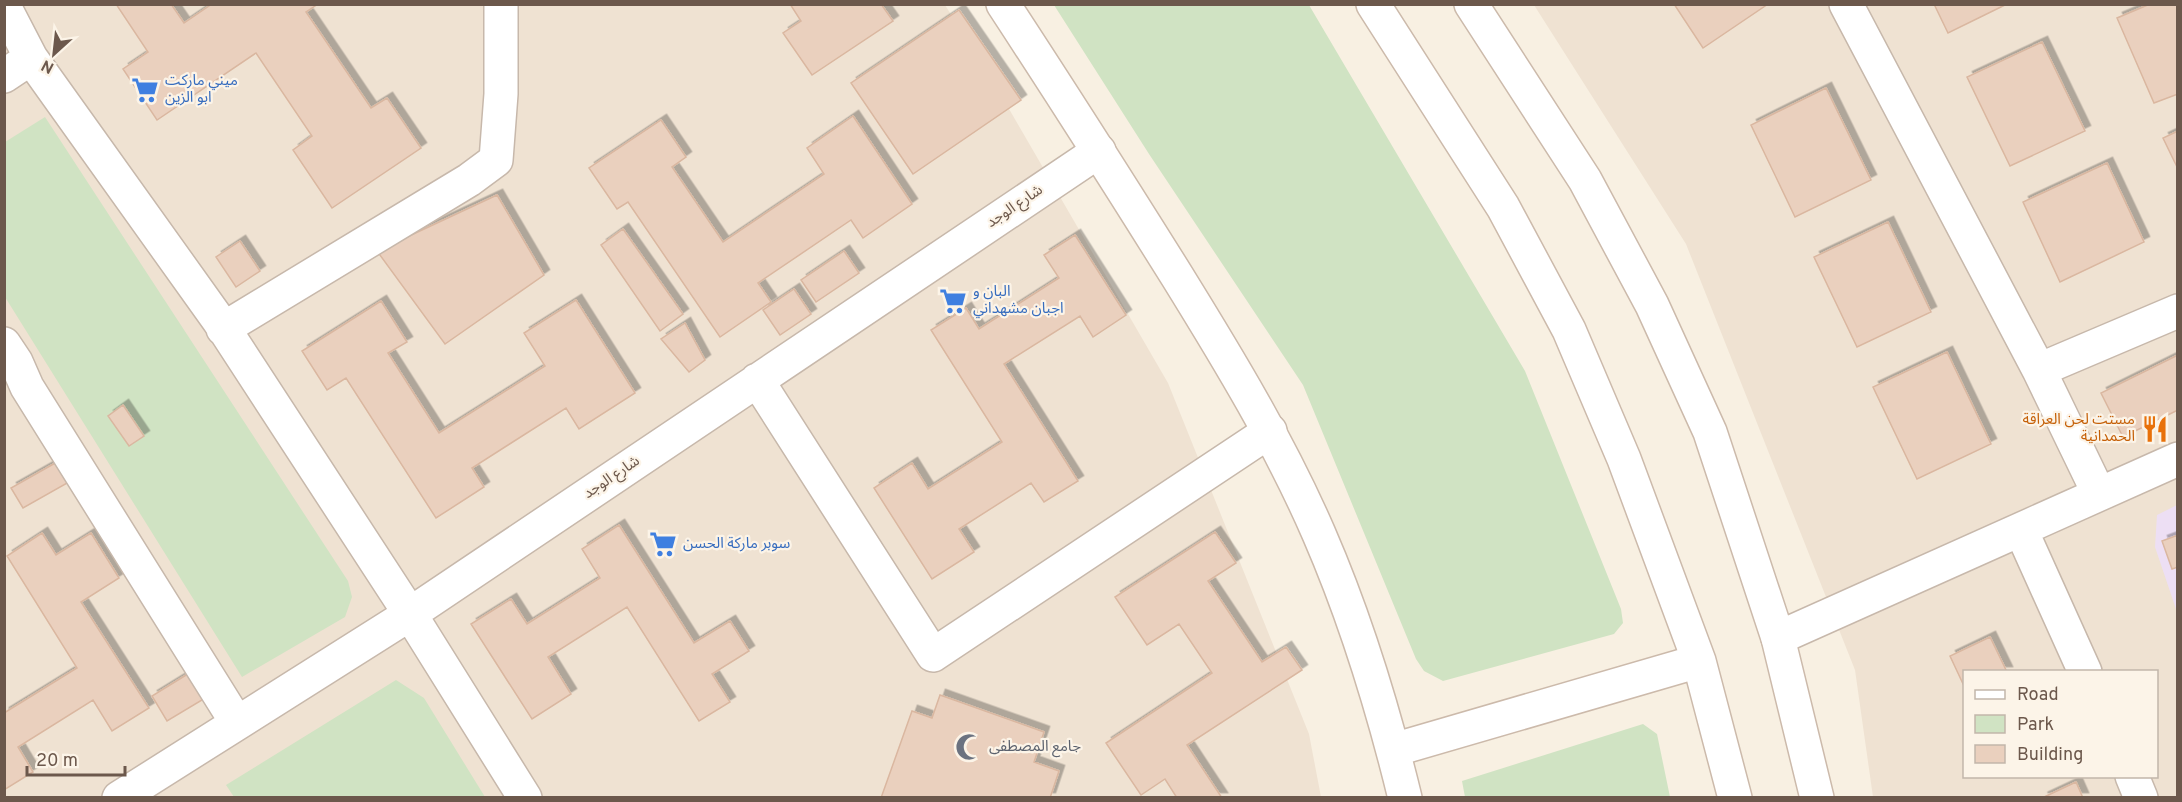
<svg xmlns="http://www.w3.org/2000/svg" width="2182" height="802" font-family="Overpass,'Noto Sans Arabic',sans-serif">
<defs>
<filter id="shadow"><feDropShadow dx="5.5" dy="-5.5" stdDeviation="0" flood-color="#0004"/></filter>
</defs>
<rect width="100%" height="100%" fill="#f8f0e2"/>
<path fill="#efe2d2" fill-rule="evenodd" d="M5,4L945,5L994,83L1168,383L1309,734L1321,797L5,798Z
M1534,5H2177V797H1873L1855,670L1686,244ZM1964,672H2156V776H1964Z"/>
<path fill="#eddff4" d="M2177,505V612L2155,547L2157,515Z"/>
<path fill="#d0e3c3" d="M1054,5H1309L1525,371L1621,609L1623,623L1614,634L1443,681L1424,671L1416,659L1303,385L1149,154Z
M45,117L348,581L352,597L345,617L242,677L5,297V142Z
M396,680L424,698L485,797H234L226,785Z
M1643,724L1657,734L1670,797H1465L1462,781Z"/>
<path fill="#ead0be" stroke="#dab7a0" stroke-width="1.5" filter="url(#shadow)" d="M116,4H171L184,23L212,4H318L306,12L371,108L387,98L421,148L332,208L293,150L312,136L256,53L157,120L123,69L148,52Z
M790,4H881L893,21L812,75L783,33L801,21Z
M1674,4H1768L1703,48Z
M1934,4H2007L1948,33Z
M2150,4H2178V94L2154,103L2117,18Z
M959,10L1021,100L913,174L851,83Z
M2042,42L2085,131L2010,166L1967,77Z
M1826,88L1871,180L1795,217L1751,125Z
M853,116L912,204L863,238L851,220L758,283L771,302L720,337L628,202L617,209L589,168L661,120L686,157L672,167L723,242L824,174L807,148Z
M2178,131V169L2163,138Z
M2107,163L2144,242L2060,282L2023,202Z
M497,195L544,275L445,344L377,251Z
M1888,222L1931,312L1857,347L1814,257Z
M623,229L683,314L660,331L601,245Z
M1075,235L1126,315L1093,337L1080,316L1004,364L1078,481L1044,502L1031,483L959,529L974,552L932,579L874,488L912,463L928,489L1002,442L931,330L966,308L979,329L1059,278L1044,255Z
M240,241L260,271L236,287L216,257Z
M844,251L859,273L816,302L801,280Z
M794,289L811,314L780,335L763,310Z
M576,300L635,393L579,429L566,408L472,468L484,487L436,518L346,378L327,390L302,351L381,301L407,342L388,353L439,433L545,366L524,333Z
M685,323L705,360L689,372L661,339Z
M1947,352L1991,444L1917,479L1873,387Z
M2178,355V410L2123,437L2101,393Z
M123,405L144,436L129,446L108,416Z
M57,462L69,482L23,508L11,488Z
M619,525L694,643L730,621L749,651L712,674L730,702L699,721L627,607L548,657L571,694L532,719L471,624L511,599L527,624L600,578L582,549Z
M1215,532L1236,563L1208,581L1262,662L1286,647L1302,670L1187,745L1222,798H1177L1165,779L1141,795L1106,743L1212,673L1179,624L1147,645L1115,597Z
M42,533L56,555L91,533L119,578L81,602L149,708L112,731L93,700L18,747L33,772L4,790V713L77,668L7,556Z
M2178,535V567L2172,569L2162,541Z
M1990,637L2007,672H1964V686L1950,656Z
M191,672L207,697L167,721L152,696Z
M940,695L1044,732L1034,762L1059,771L1050,798H881L912,711L932,718Z
M2076,782L2083,798H2042Z"/>
<g fill="none" stroke-linecap="round" stroke-linejoin="round">
<defs>
<path id="street" d="M1846,4L2039,370L2099,494
M4,6L31,58L219,321L410,614L525,798
M4,76L31,58
M223,329L469,180L496,160L501,94V4
M4,344L16,362L27,387L237,723
M2039,370L2178,311
M757,380L933,655L1270,431
M2021,530L2085,672
M1778,638L2178,459
M2132,776L2141,798
M119,798L410,614L1099,151"/>
<path id="secondary" d="M1003,4C1062,94 1120,185 1177,276C1229,360 1280,444 1319,534C1356,619 1383,708 1405,798
M1373,4L1503,207L1569,330L1624,459L1699,661L1735,798
M1471,4L1585,180L1652,305L1710,432L1778,638L1817,798
M1393,750L1699,661"/>
</defs>
<use href="#street" stroke="#c7b8ab" stroke-width="36"/>
<use href="#secondary" stroke="#ccbaab" stroke-width="36"/>
<use href="#street" stroke="#fff" stroke-width="33"/>
<use href="#secondary" stroke="#fff" stroke-width="33"/>
</g>
<defs>
<symbol id="supermarket-bare" viewBox="-9 -9 18 18"><path d="M-6-5.5h2.5l.6 2H6L4.5 2H-2.5L-4.4-4H-6ZM-1.5 3.2a1.3 1.3 0 1 0 .1 0ZM3 3.2a1.3 1.3 0 1 0 .1 0Z" fill="#3f7fe0" stroke="#fcf4e8" stroke-width="2.5" paint-order="stroke"/></symbol>
<symbol id="restaurant-bare" viewBox="-9 -9 18 18"><path d="M-5-6h1v4h1v-4h1v4h1v-4h1v5L-1.5 .5V6h-2V.5L-5-1ZM5-6V6H3V1.5H1.5Q1.5-4 5-6Z" fill="#e8710a" stroke="#fcf4e8" stroke-width="2.5" paint-order="stroke"/></symbol>
<symbol id="mosque-bare" viewBox="-9 -9 18 18"><path d="M3.5-4.9A6 6 0 1 0 3.5 4.9A5 5 0 1 1 3.5-4.9Z" fill="#6b7280" stroke="#fcf4e8" stroke-width="2.5" paint-order="stroke"/></symbol>
</defs>
<g fill-rule="evenodd">
<use href="#supermarket-bare" x="126" y="71" width="38" height="38"/>
<use href="#supermarket-bare" x="934" y="282" width="38" height="38"/>
<use href="#restaurant-bare" x="2136" y="410" width="38" height="38"/>
<use href="#supermarket-bare" x="644" y="525" width="38" height="38"/>
<use href="#mosque-bare" x="950" y="728" width="38" height="38"/>
</g>
<g text-anchor="middle" dominant-baseline="central" stroke-width="4.5" stroke-linejoin="round" paint-order="stroke">
<g font-size="15" fill="#366cbe" stroke="#fcf4e8" text-anchor="start">
<text x="165" y="81">ميني ماركت<tspan x="165" dy="17">ابو الزين</tspan></text>
<text x="973" y="292">البان و<tspan x="973" dy="17">اجبان مشهداني</tspan></text>
<text x="683" y="544">سوبر ماركة الحسن</text>
</g>
<g font-size="15" fill="#6c584c" stroke="#fcf4e8">
<text transform="translate(1015 207) rotate(-34)">شارع الوجد</text>
<text transform="translate(612 478) rotate(-34)">شارع الوجد</text>
</g>
<g font-size="15" fill="#c56008" stroke="#fcf4e8" text-anchor="end">
<text x="2135" y="420">مستت لحن العراقة<tspan x="2135" dy="17">الحمدانية</tspan></text>
</g>
<g font-size="15" fill="#5b616d" stroke="#fcf4e8" text-anchor="start">
<text x="989" y="747">جامع المصطفى</text>
</g>
</g>
<rect width="2182" height="802" fill="none" stroke="#6c584c" stroke-width="12"/>
<rect x="1963" y="670" width="195" height="108" fill="#fcf4e8" stroke="#c2b6aa" stroke-width="1.5"/>
<rect x="1975" y="690" width="30" height="9" fill="#ffffff" stroke="#c2b6aa" stroke-width="1.5"/>
<text x="2017" y="700" font-size="18" fill="#6c584c">Road</text>
<rect x="1975" y="715" width="30" height="18" fill="#d0e3c3" stroke="#c2b6aa" stroke-width="1.5"/>
<text x="2017" y="730" font-size="18" fill="#6c584c">Park</text>
<rect x="1975" y="745" width="30" height="18" fill="#ead0be" stroke="#c2b6aa" stroke-width="1.5"/>
<text x="2017" y="760" font-size="18" fill="#6c584c">Building</text>
<g transform="translate(54 54) rotate(207)" stroke="#fcf4e8" stroke-width="4.5" paint-order="stroke">
<path d="M0-4.5L10 22L0 15L-10 22Z" fill="#6c584c"/>
<text y="-9" font-size="16" font-weight="bold" text-anchor="middle" fill="#6c584c">N</text>
</g>
<path d="M27 766v9h98v-9" fill="none" stroke="#6c584c" stroke-width="3"/>
<text x="36" y="766" font-size="18" fill="#6c584c" stroke="#fcf4e8" stroke-width="4.5" paint-order="stroke">20 m</text>
</svg>
